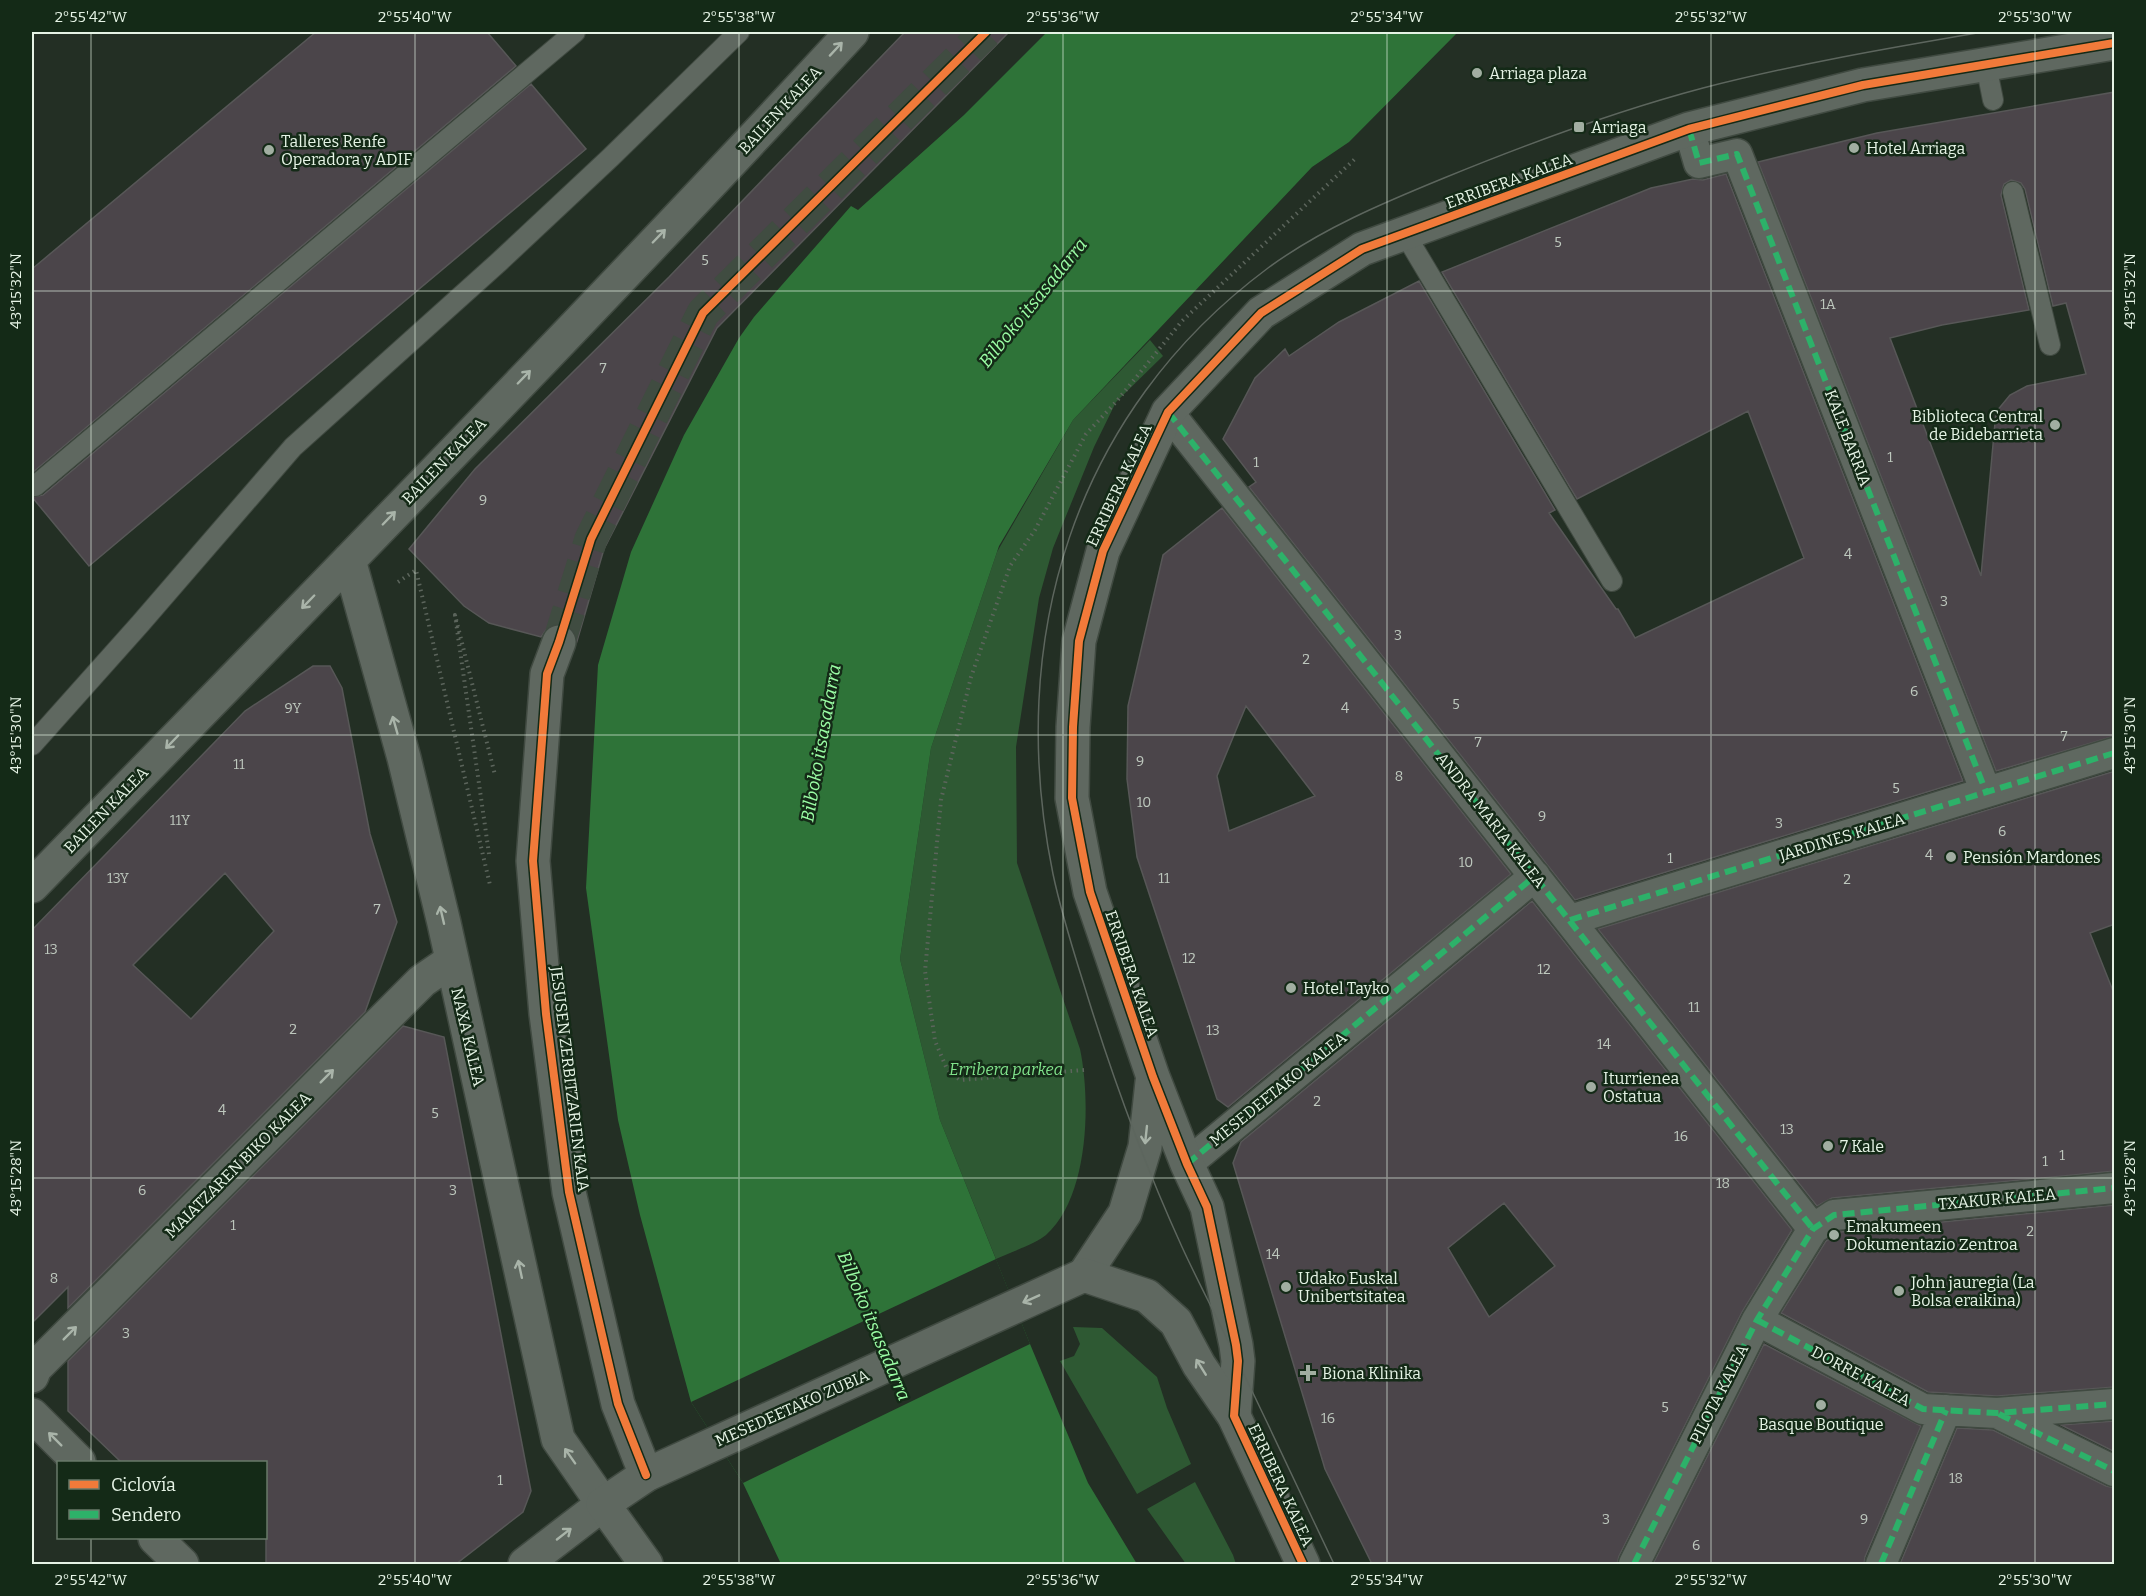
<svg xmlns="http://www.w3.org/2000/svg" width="2146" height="1596" font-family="Bitter,serif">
<rect width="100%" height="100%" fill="#232f24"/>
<path fill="#2e5933" d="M1150,340L1163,356L1116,402L1094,447L1053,548L1039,598L1016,747L1017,863L1080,1049C1091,1101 1089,1197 1046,1235C1037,1243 1009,1253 996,1259L940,1120L900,959L931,748L997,552L1073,420Z
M1073,1327L1102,1328L1157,1377L1167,1408L1191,1464L1137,1494L1060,1361L1074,1356L1080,1344Z
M1195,1482L1233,1555L1236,1564H1186L1147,1509Z"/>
<path fill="#2e7338" d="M1047,32H1458L1349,142L1312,167L1073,420L999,546L931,748L900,959L940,1120L1030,1344L1088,1483L1137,1564H781L743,1483L691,1402L640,1215L618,1120L586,888L598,665L631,552L684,435L739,338L754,317L851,206L858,210L964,115Z"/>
<path fill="#232f24" d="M996,1259L1030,1344L743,1483L691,1402Z"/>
<path fill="#4b454a" stroke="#575757" stroke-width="1.5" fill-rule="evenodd" d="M316,32H487L516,66L32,473V269Z
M905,32H1009L717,328L604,549L577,641L574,631L565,624H555L548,627L541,637L489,623L464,606L409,549L475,469L669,277Z
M531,84L586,149L89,566L32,497L43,495Z
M2115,92V736L1996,771L1758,162L1877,133ZM2011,180L2021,183L2025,189L2053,306L2066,303L2086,374L2027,386L2010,395L1996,412L1981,576L1890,338L1942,325L2029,310L2001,195L2004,184Z
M1726,174L1963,781L1575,900L1249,487L1256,482L1223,439L1255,378L1285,349L1289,356L1339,322L1419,281L1555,510L1549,513L1616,609H1618L1635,638L1804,558L1748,411L1577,499L1442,272L1651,188L1693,179L1703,180Z
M1222,508L1511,874L1228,1107L1217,1099L1137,857L1127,779L1128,706L1163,555ZM1246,706L1315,796L1229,831L1217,776Z
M313,666H330L342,688L370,834L397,922L365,1012L68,1308V1287L32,1323V930L245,711ZM225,873L274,931L191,1019L133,965Z
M2115,771V924L2090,933L2115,996V1171L1832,1198L1817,1206L1598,929Z
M1532,901L1792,1230L1742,1312L1619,1556L1617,1564H1372L1325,1469L1233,1163L1241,1142ZM1504,1203L1555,1266L1489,1317L1448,1248Z
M403,1026L444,1037L531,1491L523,1512L456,1564H266V1462H121L68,1411V1361Z
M2115,1205V1387L1997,1396L1928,1392L1781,1313L1826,1241L1840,1232Z
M1764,1344L1921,1426L1865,1557L1864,1564H1653Z
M2115,1421V1452L2061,1425Z
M1957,1428L1993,1430L2106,1486L2115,1488V1564H1900Z"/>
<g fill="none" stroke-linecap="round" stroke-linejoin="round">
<path stroke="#404c41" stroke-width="33" stroke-dasharray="33 16" stroke-linecap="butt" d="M559,642L591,539L703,313L986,32"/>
<defs>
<path id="service" d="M1986,65L1993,100
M2013,192L2050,345
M1405,234L1612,581
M35,486L575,32
M32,745L140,624L293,447L500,261L611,157L739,32"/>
<path id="pedestrian" d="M1689,129L1699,163L1737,154L1986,792
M1168,412L1813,1229
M1570,920L2114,753
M1187,1164L1535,876
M1757,1320L1923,1409L1997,1413L2114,1404
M1997,1413L2114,1471
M1634,1564L1757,1320L1813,1229L1834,1215L2114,1188
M1881,1564L1946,1410"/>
<path id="minor" d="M349,560L404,758L444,923L558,1439L603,1504L525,1564
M559,642L547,674L533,861L546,1014L569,1192L618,1404L646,1475
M32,886C307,603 584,322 852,32
M1084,1275L1125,1213L1145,1147L1152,1082
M32,1376L35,1368L422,981L451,961
M32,1415L79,1462
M1234,1416L1238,1361L1236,1345L1207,1207L1187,1164L1153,1077L1090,892L1072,798L1073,727L1079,641L1103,551L1168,412L1261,313L1362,249L1689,129L1863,85L2114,43
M155,1538L182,1564"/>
<path id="tertiary" d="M646,1564L603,1504L646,1475L1084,1275L1147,1296L1176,1322L1199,1365L1234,1416L1303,1564"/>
</defs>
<use href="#service" stroke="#404a41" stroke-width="22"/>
<use href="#pedestrian" stroke="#404a41" stroke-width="33"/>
<use href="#minor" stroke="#404a41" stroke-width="36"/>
<use href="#tertiary" stroke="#404a41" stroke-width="36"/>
<path stroke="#5c655c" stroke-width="4" stroke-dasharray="1.5 4.5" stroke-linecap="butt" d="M398,582L416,570L490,885
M489,854L455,615L495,775
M1084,1070L960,1080L947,1069L935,1041L925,971L941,800L971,677L1010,566L1035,530L1086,434L1116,402L1182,321L1357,157"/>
<use href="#service" stroke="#5f6860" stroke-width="20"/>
<use href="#pedestrian" stroke="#5f6860" stroke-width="30"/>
<use href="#minor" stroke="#5f6860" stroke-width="33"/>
<use href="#tertiary" stroke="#5f6860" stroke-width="33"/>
<path stroke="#5d665e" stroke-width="1.5" d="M1334,1564C1301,1495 1269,1425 1235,1356C1218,1319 1199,1284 1182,1247C1146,1168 1115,1084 1089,1001C1076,959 1062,917 1053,874C1005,640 1073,413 1268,268C1321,229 1383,203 1444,178C1527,144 1616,111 1703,88C1796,64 1889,48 1983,32"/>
<path stroke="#2db169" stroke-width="6" stroke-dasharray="12 6" stroke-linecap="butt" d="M1689,129L1699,163L1737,154L1986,792
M1168,412L1813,1229
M1570,920L2114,753
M1187,1164L1535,876
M1757,1320L1923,1409L1997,1413L2114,1404
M1999,1414L2114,1471
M1634,1564L1757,1320L1813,1229L1834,1215L2114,1188
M1881,1564L1946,1410"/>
<defs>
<path id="cycleway" d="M646,1475L618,1404L569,1192L546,1014L533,861L547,674L559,642L591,539L703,313L986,32
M1303,1564L1234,1416L1238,1361L1236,1345L1207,1207L1187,1164L1153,1077L1090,892L1072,798L1073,727L1079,641L1103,551L1168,412L1261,313L1362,249L1689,129L1863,85L2114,43"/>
</defs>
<use href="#cycleway" stroke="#142a17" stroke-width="11"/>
<use href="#cycleway" stroke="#f17a3a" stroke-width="8"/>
</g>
<defs><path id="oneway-shaft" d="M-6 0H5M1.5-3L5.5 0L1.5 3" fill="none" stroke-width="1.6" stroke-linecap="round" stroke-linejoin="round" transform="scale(1.5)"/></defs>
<g stroke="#a9b4a9">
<use href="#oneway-shaft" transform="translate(836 49) rotate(-47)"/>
<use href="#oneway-shaft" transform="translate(659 236) rotate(-46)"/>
<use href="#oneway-shaft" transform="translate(524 377) rotate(-46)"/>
<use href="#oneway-shaft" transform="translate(389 518) rotate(-46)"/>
<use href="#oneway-shaft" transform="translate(308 602) rotate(134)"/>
<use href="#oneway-shaft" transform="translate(395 725) rotate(-106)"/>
<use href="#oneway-shaft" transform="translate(172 742) rotate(134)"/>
<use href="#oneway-shaft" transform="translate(442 915) rotate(-103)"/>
<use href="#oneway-shaft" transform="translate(327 1076) rotate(-45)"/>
<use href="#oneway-shaft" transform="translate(1146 1135) rotate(96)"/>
<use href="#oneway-shaft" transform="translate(520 1269) rotate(-102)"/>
<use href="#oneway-shaft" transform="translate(1031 1299) rotate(156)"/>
<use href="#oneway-shaft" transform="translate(70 1333) rotate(-45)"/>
<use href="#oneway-shaft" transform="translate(1201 1367) rotate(-122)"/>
<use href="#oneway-shaft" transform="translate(55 1439) rotate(-135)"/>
<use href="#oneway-shaft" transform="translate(570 1456) rotate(-125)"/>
<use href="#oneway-shaft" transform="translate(564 1534) rotate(-38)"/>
</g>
<path fill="none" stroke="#e5f3e5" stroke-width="1.5" stroke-opacity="0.45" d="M91,32V1462M415,32V1564M739,32V1564M1063,32V1564M1387,32V1564M1711,32V1564M2035,32V1564M32,291H2114M32,735H2114M32,1178H2114M91,1538V1564"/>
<g fill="#a1aea1" stroke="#142a17" stroke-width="2">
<circle cx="1477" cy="73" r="6"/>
<rect x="1573" y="121" width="12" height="12" rx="3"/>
<circle cx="1854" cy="148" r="6"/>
<circle cx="269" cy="150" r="6"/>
<circle cx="2055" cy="425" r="6"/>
<circle cx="1951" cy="857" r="6"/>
<circle cx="1291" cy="988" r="6"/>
<circle cx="1591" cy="1087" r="6"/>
<circle cx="1828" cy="1146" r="6"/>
<circle cx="1834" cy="1235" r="6"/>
<circle cx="1286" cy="1287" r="6"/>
<circle cx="1899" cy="1291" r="6"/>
<path d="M1305 1364h6v6h6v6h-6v6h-6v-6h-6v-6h6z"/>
<circle cx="1821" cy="1405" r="6"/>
</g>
<g text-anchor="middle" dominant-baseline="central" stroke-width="5" stroke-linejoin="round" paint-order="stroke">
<g font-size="14" fill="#bec8be">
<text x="1558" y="242">5</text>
<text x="705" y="260">5</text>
<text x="1828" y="304">1A</text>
<text x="603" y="368">7</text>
<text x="1890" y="457">1</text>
<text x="1256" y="462">1</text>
<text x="483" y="500">9</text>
<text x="1848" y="554">4</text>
<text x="1944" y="601">3</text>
<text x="1398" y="635">3</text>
<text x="1306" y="659">2</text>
<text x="1914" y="691">6</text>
<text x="1456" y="704">5</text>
<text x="293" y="708">9Y</text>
<text x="1345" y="708">4</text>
<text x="2064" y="736">7</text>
<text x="1478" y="742">7</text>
<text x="1140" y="761">9</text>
<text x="239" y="764">11</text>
<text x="1399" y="776">8</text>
<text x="1896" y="788">5</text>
<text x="1144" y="802">10</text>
<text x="1542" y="816">9</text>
<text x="180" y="820">11Y</text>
<text x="1779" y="823">3</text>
<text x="2002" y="831">6</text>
<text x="1929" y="855">4</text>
<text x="1670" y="858">1</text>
<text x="1466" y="862">10</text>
<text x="118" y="878">13Y</text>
<text x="1164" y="878">11</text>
<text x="1847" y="879">2</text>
<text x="377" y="909">7</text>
<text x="51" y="949">13</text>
<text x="1189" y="958">12</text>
<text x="1544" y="969">12</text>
<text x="1694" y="1007">11</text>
<text x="293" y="1029">2</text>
<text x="1213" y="1030">13</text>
<text x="1604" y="1044">14</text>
<text x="1317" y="1101">2</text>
<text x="222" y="1110">4</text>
<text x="435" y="1113">5</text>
<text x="1787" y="1129">13</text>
<text x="1681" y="1136">16</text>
<text x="2062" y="1155">1</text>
<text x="2045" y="1161">1</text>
<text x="1723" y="1183">18</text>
<text x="142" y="1190">6</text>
<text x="453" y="1190">3</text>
<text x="233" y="1225">1</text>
<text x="2030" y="1231">2</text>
<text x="1273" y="1254">14</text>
<text x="54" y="1278">8</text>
<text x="126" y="1333">3</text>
<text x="1665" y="1407">5</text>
<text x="1328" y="1418">16</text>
<text x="1956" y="1478">18</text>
<text x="500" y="1480">1</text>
<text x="1606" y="1519">3</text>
<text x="1864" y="1519">9</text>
<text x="1696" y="1545">6</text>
</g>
<g font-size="16" fill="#e5f3e5" stroke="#142a17" text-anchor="start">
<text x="1489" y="73">Arriaga plaza</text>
<text x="1591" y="127">Arriaga</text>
<text x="281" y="141">Talleres Renfe<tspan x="281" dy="18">Operadora y ADIF</tspan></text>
<text x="1866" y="148">Hotel Arriaga</text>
<text x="2043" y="416" text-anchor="end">Biblioteca Central<tspan x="2043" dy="18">de Bidebarrieta</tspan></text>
<text x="1963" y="857">Pensión Mardones</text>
<text x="1303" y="988">Hotel Tayko</text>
<text x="1603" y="1078">Iturrienea<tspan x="1603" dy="18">Ostatua</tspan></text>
<text x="1840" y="1146">7 Kale</text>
<text x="1846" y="1226">Emakumeen<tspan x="1846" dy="18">Dokumentazio Zentroa</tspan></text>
<text x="1298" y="1278">Udako Euskal<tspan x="1298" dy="18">Unibertsitatea</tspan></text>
<text x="1911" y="1282">John jauregia (La<tspan x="1911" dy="18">Bolsa eraikina)</tspan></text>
<text x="1322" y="1373">Biona Klinika</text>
<text x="1821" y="1424" text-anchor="middle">Basque Boutique</text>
</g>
<g font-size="16" fill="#e5f3e5" stroke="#142a17">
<text transform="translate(780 110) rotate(-47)">BAILEN KALEA</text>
<text transform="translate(1509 181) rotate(-20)">ERRIBERA KALEA</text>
<text transform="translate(1848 438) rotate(69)">KALE BARRIA</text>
<text transform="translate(444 461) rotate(-46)">BAILEN KALEA</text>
<text transform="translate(1119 485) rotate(-65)">ERRIBERA KALEA</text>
<text transform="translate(106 810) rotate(-46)">BAILEN KALEA</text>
<text transform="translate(1491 820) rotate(52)">ANDRA MARIA KALEA</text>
<text transform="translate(1842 837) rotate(-17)">JARDINES KALEA</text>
<text transform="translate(1132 974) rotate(71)">ERRIBERA KALEA</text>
<text transform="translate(468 1037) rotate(77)">NAXA KALEA</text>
<text transform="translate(570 1079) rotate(83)">JESUSEN ZERBITZARIEN KAIA</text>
<text transform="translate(1278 1089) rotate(-39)">MESEDEETAKO KALEA</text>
<text transform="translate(238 1165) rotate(-45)">MAIATZAREN BIKO KALEA</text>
<text transform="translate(1997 1199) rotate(-5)">TXAKUR KALEA</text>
<text transform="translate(1861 1376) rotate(28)">DORRE KALEA</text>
<text transform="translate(1719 1394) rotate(-63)">PILOTA KALEA</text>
<text transform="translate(792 1408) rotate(-24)">MESEDEETAKO ZUBIA</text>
<text transform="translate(1281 1485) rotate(65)">ERRIBERA KALEA</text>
</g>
<g font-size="16" font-style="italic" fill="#80e28b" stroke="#142a17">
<text x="1006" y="1069">Erribera parkea</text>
</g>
<g font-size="18" font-style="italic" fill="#9bfea5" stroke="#142a17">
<text transform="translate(1033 303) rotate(-51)">Bilboko itsasadarra</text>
<text transform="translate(821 743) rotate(-80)">Bilboko itsasadarra</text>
<text transform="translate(874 1326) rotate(67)">Bilboko itsasadarra</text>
</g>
</g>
<rect width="2146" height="1596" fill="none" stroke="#142a17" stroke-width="66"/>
<rect x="57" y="1461" width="210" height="78" fill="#142a17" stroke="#687a69" stroke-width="1.5"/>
<rect x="69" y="1480" width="30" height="9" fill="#f17a3a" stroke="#687a69" stroke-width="1.5"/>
<text x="111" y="1491" font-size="18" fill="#e5f3e5">Ciclovía</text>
<rect x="69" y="1510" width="30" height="9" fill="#2db169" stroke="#687a69" stroke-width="1.5"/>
<text x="111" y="1521" font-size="18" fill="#e5f3e5">Sendero</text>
<rect x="33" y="33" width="2080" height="1530" fill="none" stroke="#e5f3e5" stroke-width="2"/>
<g font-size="15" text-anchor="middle" fill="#e5f3e5">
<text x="91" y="22">2°55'42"W</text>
<text x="415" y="22">2°55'40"W</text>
<text x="739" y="22">2°55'38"W</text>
<text x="1063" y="22">2°55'36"W</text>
<text x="1387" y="22">2°55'34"W</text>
<text x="1711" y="22">2°55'32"W</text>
<text x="2035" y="22">2°55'30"W</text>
<text transform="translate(16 291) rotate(-90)" y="5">43°15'32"N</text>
<text transform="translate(2130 291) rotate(-90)" y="5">43°15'32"N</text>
<text transform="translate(16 735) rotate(-90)" y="5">43°15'30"N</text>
<text transform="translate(2130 735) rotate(-90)" y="5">43°15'30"N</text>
<text transform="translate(16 1178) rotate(-90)" y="5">43°15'28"N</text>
<text transform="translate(2130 1178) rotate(-90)" y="5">43°15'28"N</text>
<text x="91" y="1585">2°55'42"W</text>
<text x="415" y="1585">2°55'40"W</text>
<text x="739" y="1585">2°55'38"W</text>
<text x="1063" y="1585">2°55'36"W</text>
<text x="1387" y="1585">2°55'34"W</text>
<text x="1711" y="1585">2°55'32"W</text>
<text x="2035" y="1585">2°55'30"W</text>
</g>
</svg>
